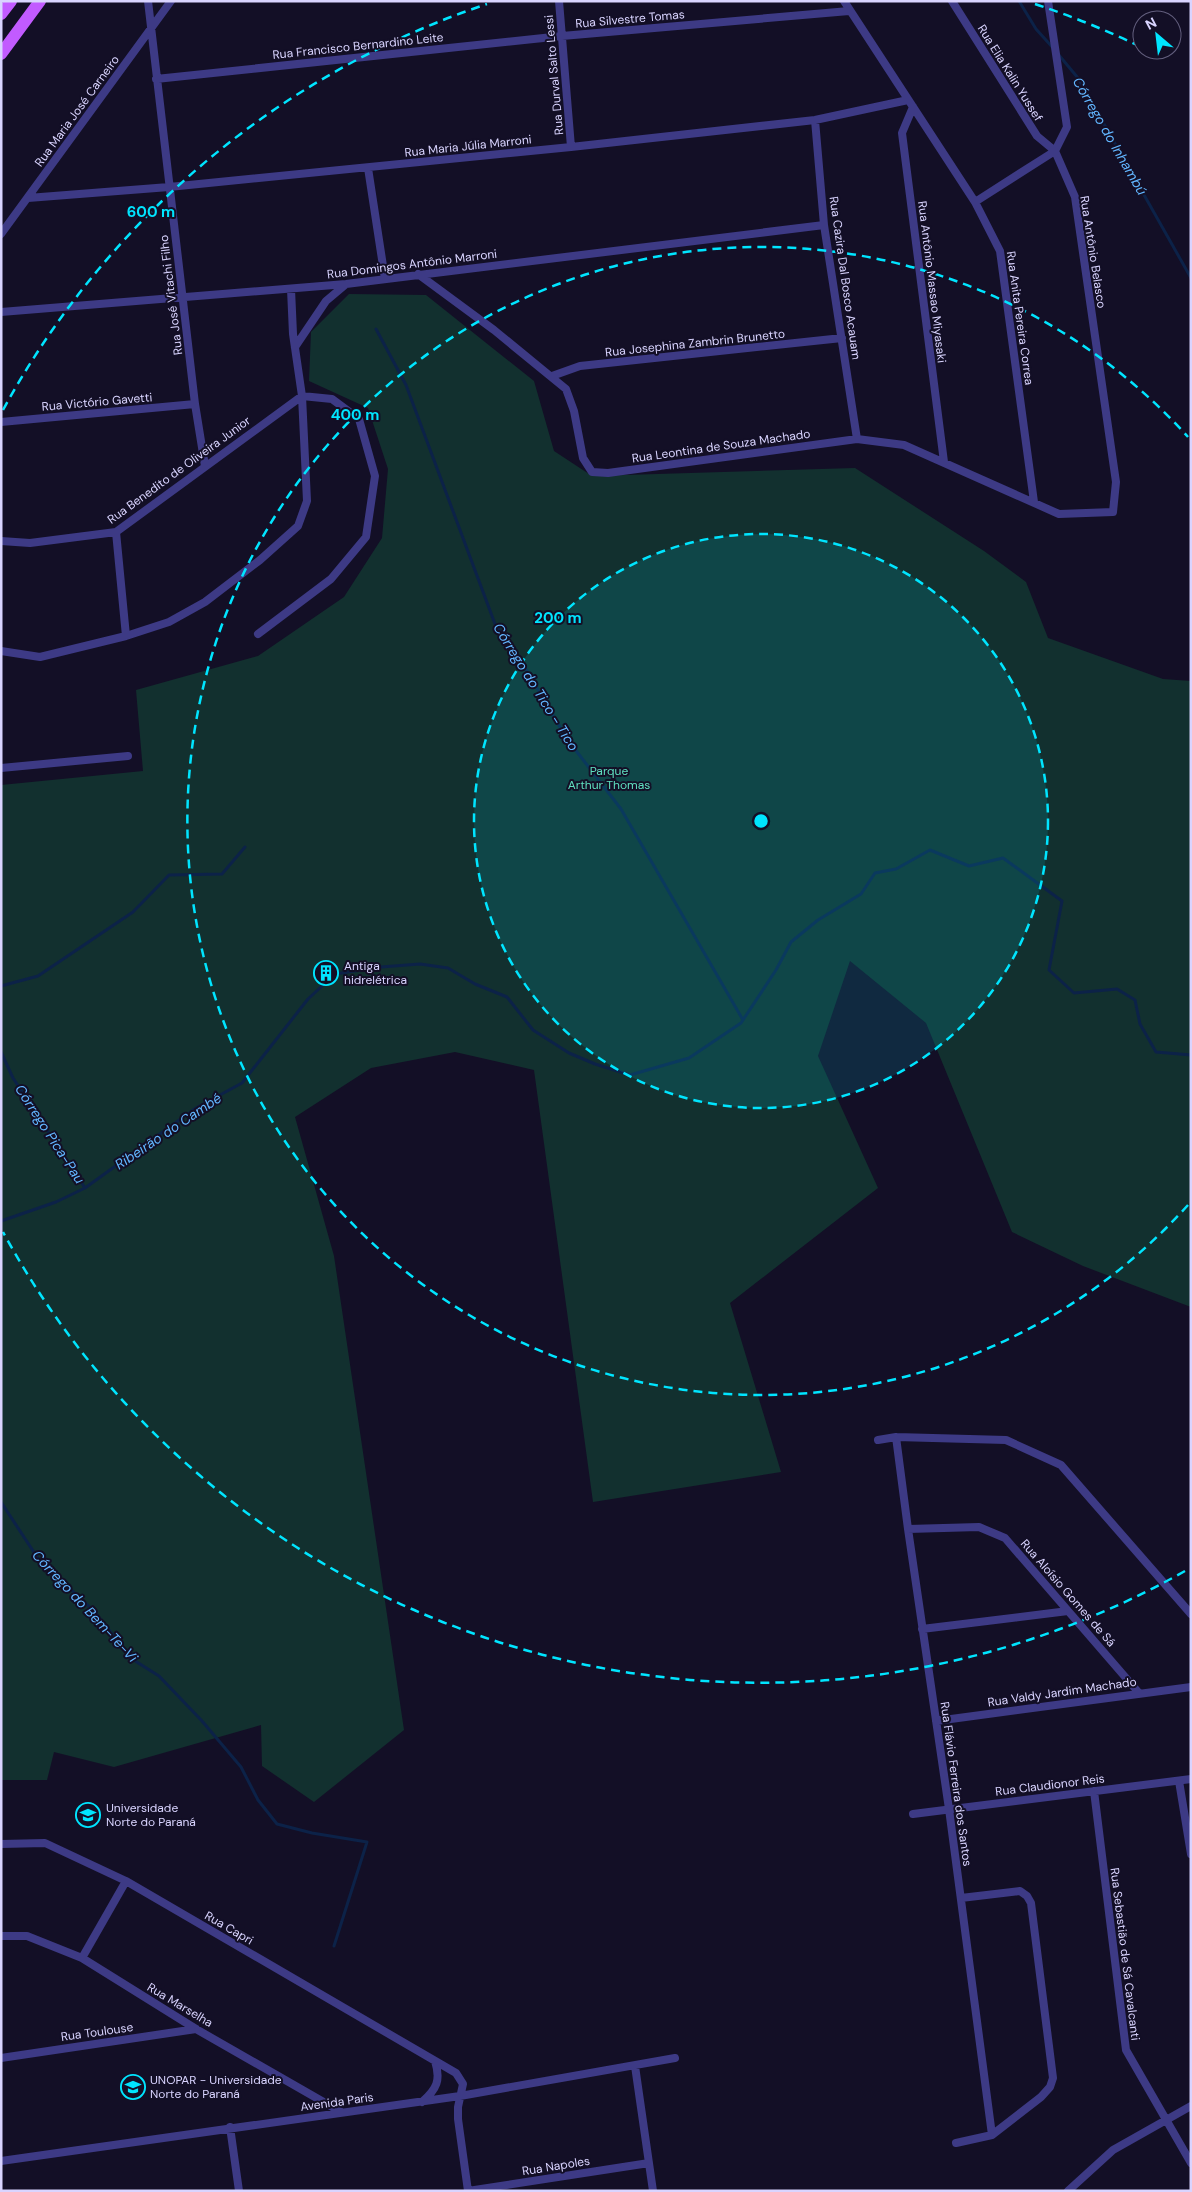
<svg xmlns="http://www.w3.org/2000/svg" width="1192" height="2192" font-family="'DM Sans',sans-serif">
<rect width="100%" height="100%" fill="#130f26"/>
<path fill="#12302f" d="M349,294L426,295L534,381L554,451L592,476L855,468L984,551L1026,582L1048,638L1163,679L1191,681V1307L1083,1266L1012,1232L926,1023L850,961L818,1056L878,1188L730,1303L781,1472L593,1502L534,1070L455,1052L371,1068L295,1117L334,1256L404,1730L314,1802L262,1766L261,1725L114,1767L54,1752L47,1780H1V785L143,771L136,690L258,656L344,597L382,538L388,469L368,408L309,381L311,332Z"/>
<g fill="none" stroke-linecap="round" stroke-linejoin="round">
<path stroke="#0c2248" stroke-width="3" d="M1019,1L1036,29L1054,49
M1058,54L1078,78L1191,278
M376,329L406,385L495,624L524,666L567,739L621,809L743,1020
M1,986L38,976L133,912L169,875L222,874L245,847
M1,1052L13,1078L85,1188
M1,1221L56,1202L85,1188L196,1108L242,1083L308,999L335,974L381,967L420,964L448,968L475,984L507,997L533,1030L569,1053L595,1064L630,1075L689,1058L741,1023L776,970L791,942L818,920L861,894L875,873L896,869L930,850L969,866L1003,858L1062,901L1049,970L1074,993L1117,989L1135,1000L1140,1024L1156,1052L1191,1055
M1,1502L39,1560L93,1610L132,1659L159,1676L202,1721L241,1767L258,1800L277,1824L312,1833L367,1842L334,1946"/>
<path stroke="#3d3a85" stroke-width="8" d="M148,1L195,404L205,466
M559,1L571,147
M844,1L975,202L1000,251L1034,502
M952,1L1037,136L1055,151L975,202
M156,79L562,36L849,11
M913,107L902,133L944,462
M815,120L824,225L857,439
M368,168L385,279
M28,198L169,187L571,147L815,120L908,100
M1,234L171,1
M418,274L494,330L566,389L574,411L583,458L592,472L608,473L857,439L904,445L1059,514L1113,512L1116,482L1075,197L1055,151L1067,127L1048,1
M1,312L346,284L824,225
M295,347L326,301L345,285
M552,376L580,366L842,338
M1,422L195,404
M116,532L126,636
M1,541L30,543L116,532L302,396
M258,634L331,579L366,537L375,476L359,419L332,399L302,396
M1,651L40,657L126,636L169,622L205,602L260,560L298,526L307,501L302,396L293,334L291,289
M1,768L128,756
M896,1437L908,1529L949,1809L992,2135
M878,1440L896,1437L1006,1440L1061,1465L1191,1614
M908,1529L979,1527L1005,1538L1139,1693
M922,1629L1068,1611
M936,1721L1191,1687
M1179,1781L1191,1854
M1094,1791L1126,2050L1191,2163
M913,1814L1191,1779
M1,1844L45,1843L126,1881L456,2073L463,2084L458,2107V2119L468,2191
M1,1936H27L82,1958L196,2029L341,2112
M82,1958L126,1881
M1,2058L196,2029
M635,2066L653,2191
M422,2102C437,2089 441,2080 435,2061
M230,2127L239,2191
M956,2143L992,2135L1041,2097L1050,2087L1053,2078L1031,1903L1027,1896L1020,1891L961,1898
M1,2161L460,2096L675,2058
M468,2191L649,2163
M1068,2191L1113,2150L1191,2106"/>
<path stroke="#c25bff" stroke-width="12" d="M1,14L11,1
M1,54L40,1"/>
</g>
<circle cx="761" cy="821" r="287" fill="#00e5ff" fill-opacity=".12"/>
<g fill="none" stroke="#00e5ff" stroke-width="2.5" stroke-dasharray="9 6">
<circle cx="761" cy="821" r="287"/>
<path d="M1188 1205A574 574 0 1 1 1188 437"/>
<path d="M1185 1571A862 862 0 0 1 3 1232M3 410A862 862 0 0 1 487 4M1035 4A862 862 0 0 1 1139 46"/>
</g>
<defs>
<symbol id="building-ring" viewBox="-11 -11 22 22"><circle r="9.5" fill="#130f26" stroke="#00e5ff" stroke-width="1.5"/><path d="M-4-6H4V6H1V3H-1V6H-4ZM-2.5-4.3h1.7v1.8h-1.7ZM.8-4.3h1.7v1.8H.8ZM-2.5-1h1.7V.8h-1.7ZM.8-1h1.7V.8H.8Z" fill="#00e5ff"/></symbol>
<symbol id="university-ring" viewBox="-11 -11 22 22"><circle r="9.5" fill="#130f26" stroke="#00e5ff" stroke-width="1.5"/><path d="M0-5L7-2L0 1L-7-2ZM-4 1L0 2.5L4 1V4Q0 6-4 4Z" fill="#00e5ff"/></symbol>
</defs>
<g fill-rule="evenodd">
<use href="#building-ring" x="312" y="959" width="28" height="28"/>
<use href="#university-ring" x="74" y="1801" width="28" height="28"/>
<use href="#university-ring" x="119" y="2073" width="28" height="28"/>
</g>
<g text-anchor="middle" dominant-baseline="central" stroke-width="4" stroke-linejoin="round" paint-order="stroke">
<g font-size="12" fill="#d9d4ff" stroke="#130f26">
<text transform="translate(630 19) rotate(-5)">Rua Silvestre Tomas</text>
<text transform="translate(358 46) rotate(-6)">Rua Francisco Bernardino Leite</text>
<text transform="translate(1010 73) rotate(58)">Rua Elia Kalin Yussef</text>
<text transform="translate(554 75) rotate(-95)">Rua Durval Salto Lessi</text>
<text transform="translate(77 111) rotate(-54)">Rua Maria José Carneiro</text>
<text transform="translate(468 146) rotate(-6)">Rua Maria Júlia Marroni</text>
<text transform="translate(1093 252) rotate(81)">Rua Antônio Belasco</text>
<text transform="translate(412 264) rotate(-7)">Rua Domingos Antônio Marroni</text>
<text transform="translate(845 278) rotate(82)">Rua Cazira Dal Bosco Acauam</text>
<text transform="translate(932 282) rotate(83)">Rua Antônio Massao Miyasaki</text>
<text transform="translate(171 295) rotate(-97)">Rua José Vitachi Filho</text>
<text transform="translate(1020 318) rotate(82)">Rua Anita Pereira Correa</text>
<text transform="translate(695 343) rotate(-6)">Rua Josephina Zambrin Brunetto</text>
<text transform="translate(97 402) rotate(-5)">Rua Victório Gavetti</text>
<text transform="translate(721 446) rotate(-8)">Rua Leontina de Souza Machado</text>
<text transform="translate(179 470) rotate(-36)">Rua Benedito de Oliveira Junior</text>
<text transform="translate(1068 1593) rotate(49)">Rua Aloísio Gomes de Sá</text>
<text transform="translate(1062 1692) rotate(-8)">Rua Valdy Jardim Machado</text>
<text transform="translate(956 1784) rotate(82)">Rua Flávio Ferreira dos Santos</text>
<text transform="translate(1050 1785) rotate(-7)">Rua Claudionor Reis</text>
<text transform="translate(229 1928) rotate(30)">Rua Capri</text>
<text transform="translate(1125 1954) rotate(83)">Rua Sebastião de Sá Cavalcanti</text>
<text transform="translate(180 2005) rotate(31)">Rua Marselha</text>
<text transform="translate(97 2032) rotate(-8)">Rua Toulouse</text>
<text transform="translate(337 2102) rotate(-8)">Avenida Paris</text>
<text transform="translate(556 2166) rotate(-9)">Rua Napoles</text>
</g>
<g font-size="12" fill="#5fe0c0" stroke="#130f26">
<text x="609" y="771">Parque<tspan x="609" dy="14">Arthur Thomas</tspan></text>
</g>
<g font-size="12" fill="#d9d4ff" stroke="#130f26" text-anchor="start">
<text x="344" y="966">Antiga<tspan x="344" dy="14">hidrelétrica</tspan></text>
<text x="106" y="1808">Universidade<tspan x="106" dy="14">Norte do Paraná</tspan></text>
<text x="150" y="2080">UNOPAR - Universidade<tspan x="150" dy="14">Norte do Paraná</tspan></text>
</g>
<g font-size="14" font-style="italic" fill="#62b6ff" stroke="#130f26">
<text transform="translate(1110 136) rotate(60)">Córrego do Inhambú</text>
<text transform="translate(536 687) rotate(58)">Córrego do Tico - Tico</text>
<text transform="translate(168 1131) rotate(-34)">Ribeirão do Cambé</text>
<text transform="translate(50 1134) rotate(57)">Córrego Pica-Pau</text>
<text transform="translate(85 1606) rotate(47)">Córrego do Bem-Te-Vi</text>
</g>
</g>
<circle cx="761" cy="821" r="8" fill="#00e5ff" stroke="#130f26" stroke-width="2.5"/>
<g font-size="15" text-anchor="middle" font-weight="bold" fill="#00e5ff" stroke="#130f26" stroke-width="4" stroke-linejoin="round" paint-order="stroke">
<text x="151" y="217">600 m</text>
<text x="355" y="420">400 m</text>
<text x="558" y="623">200 m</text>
</g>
<rect width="1192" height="2192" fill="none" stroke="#d9d4ff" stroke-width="5"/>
<g transform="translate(1157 35) rotate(332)"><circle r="24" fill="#130f26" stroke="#625e7d"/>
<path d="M0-4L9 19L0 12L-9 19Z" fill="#00e5ff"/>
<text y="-8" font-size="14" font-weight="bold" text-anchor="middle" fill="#d9d4ff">N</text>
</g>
</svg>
